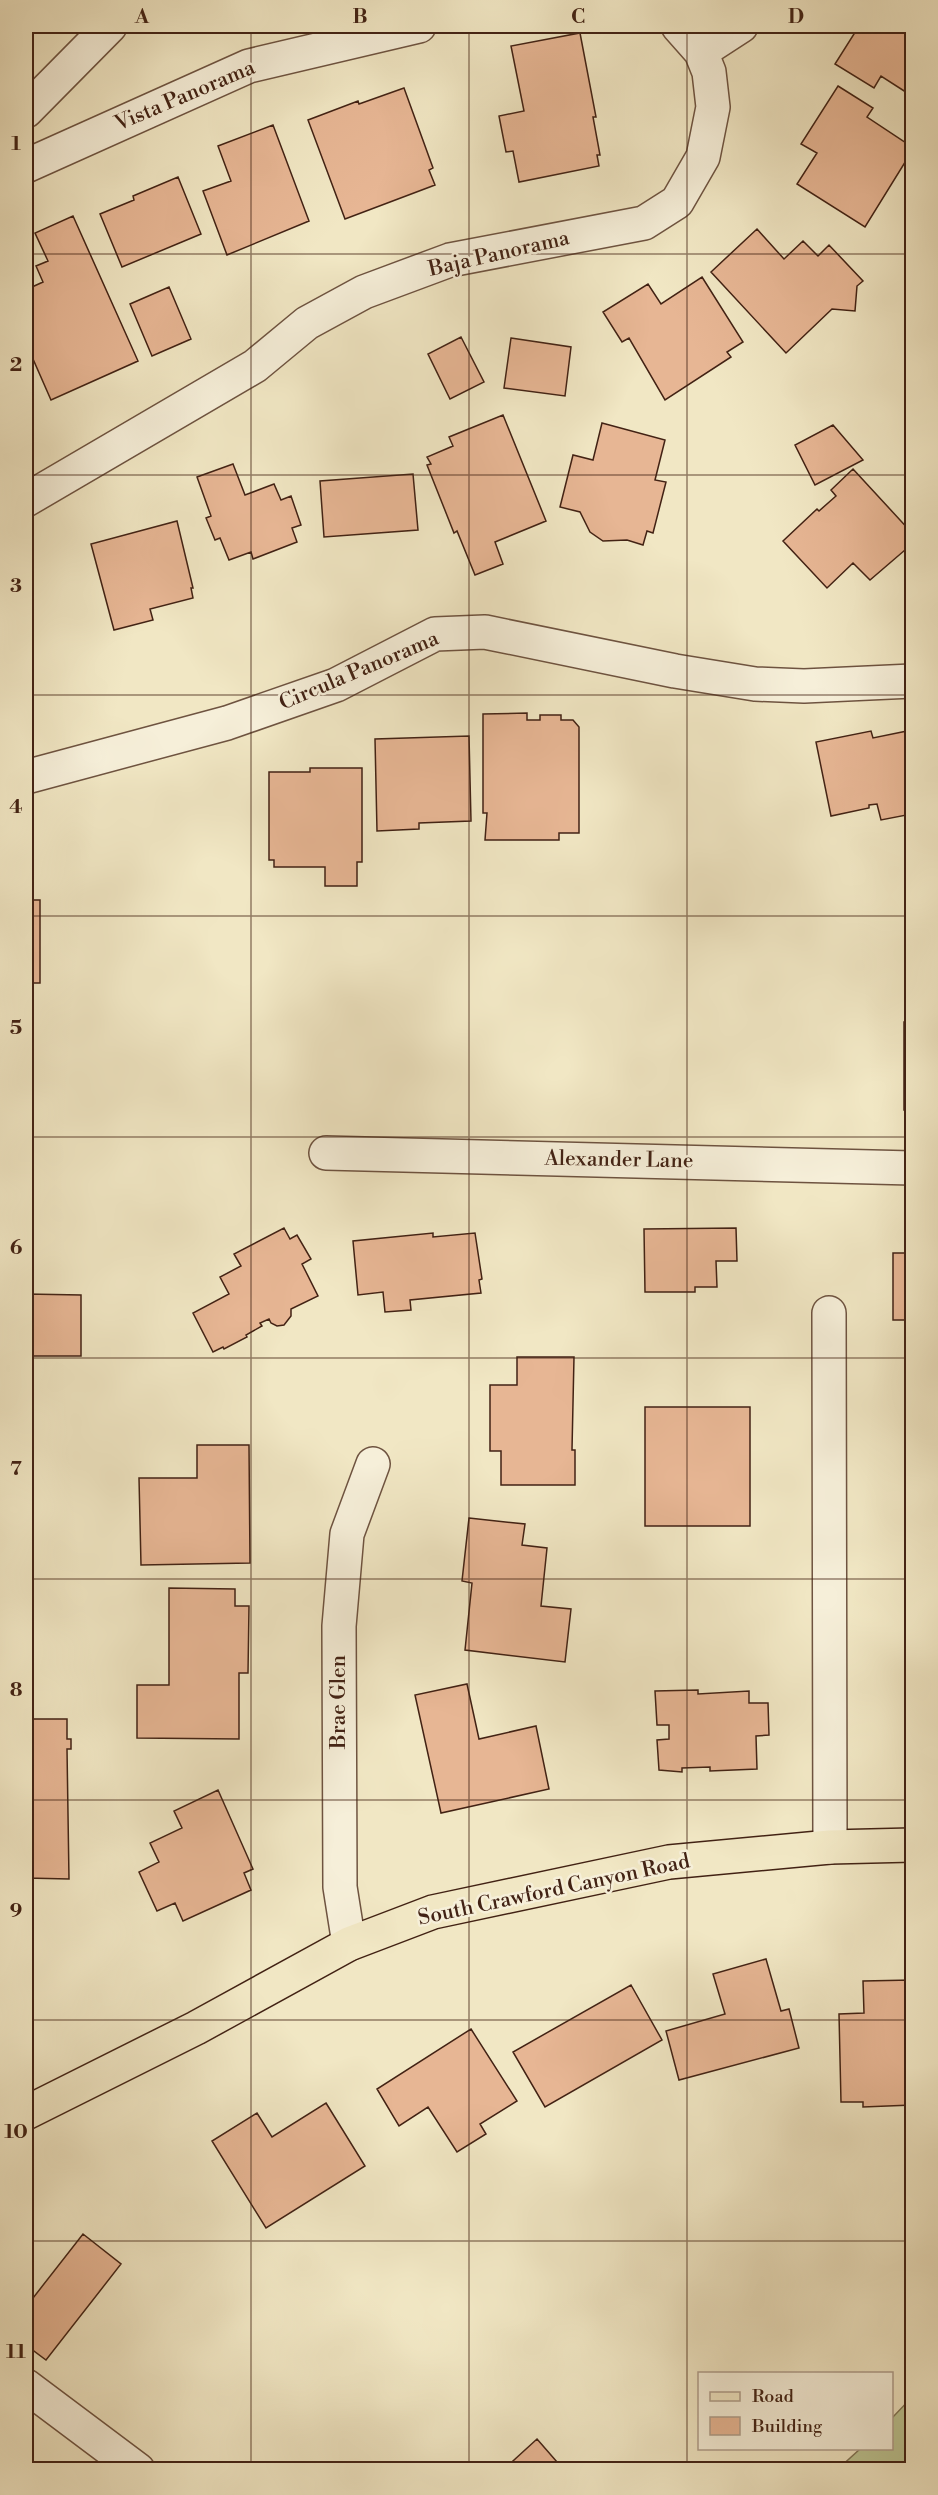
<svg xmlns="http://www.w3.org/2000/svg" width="938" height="2495" font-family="'Libre Bodoni',serif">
<rect width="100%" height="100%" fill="#f1e7c4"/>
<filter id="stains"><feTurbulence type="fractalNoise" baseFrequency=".00333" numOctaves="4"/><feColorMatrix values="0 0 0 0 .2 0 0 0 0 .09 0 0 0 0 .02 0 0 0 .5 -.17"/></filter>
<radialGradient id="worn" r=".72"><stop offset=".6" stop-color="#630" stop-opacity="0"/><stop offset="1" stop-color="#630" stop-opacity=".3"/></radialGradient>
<path fill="#bcc593" stroke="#7f7454" stroke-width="1.5" d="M912,2397V2469H838L860,2449L892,2448V2418Z"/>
<path fill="#e7b694" stroke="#422214" stroke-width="1.5" d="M859,26H912V96L881,76L874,88L835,64Z
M580,33L596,117H593L600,155H597L599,166L519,182L513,151L506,152L499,116L524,111L511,46Z
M838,86L873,108L867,117L912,147V151L865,227L797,184L817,153L801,144Z
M404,88L433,168L429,170L435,185L345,219L308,120L358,101L359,104Z
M273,125L309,221L227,255L203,191L231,181L218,146Z
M178,177L201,234L122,267L100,214L134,200L133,196Z
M73,216L138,361L51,400L26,343V279L29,281L32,287L43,282L36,266L48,261L35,233Z
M757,229L784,259L803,241L818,256L829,245L863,281L857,286L855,311L832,309L786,353L711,272Z
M702,277L743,342L727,352L731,357L665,400L629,338L622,342L603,312L648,284L661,304Z
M169,287L191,339L152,356L130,304Z
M461,337L484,382L450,399L428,354Z
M511,338L571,347L565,396L504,388Z
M503,415L546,521L495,542L503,564L475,575L457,531L454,533L427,465L431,464L427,457L453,446L449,437Z
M602,423L665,440L655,480L666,482L653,533L647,531L643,545L627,540L603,541L590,532L580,512L560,507L573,455L593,460Z
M833,425L863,460L815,485L795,445Z
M233,464L245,495L274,484L281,500L291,496L301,525L292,528L297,542L253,559L251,552L229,560L220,538L215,540L206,518L211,516L197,477Z
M853,469L912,533V544L870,580L853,563L827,588L783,541L817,509L819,511L836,496L831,490Z
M413,474L418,530L324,537L320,481Z
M177,521L193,588H191L193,598L150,609L153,620L114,630L91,544Z
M527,713V720H540V715H561V720H573L579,727V833H559V840H485L487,813H483V714Z
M912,730V814L881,820L877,804L869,805V808L831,816L816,742L871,731L873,738Z
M469,736L471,821L419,823V829L377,831L375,739Z
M310,768H362V862H357V886H325V867H274V860H269V772H310Z
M26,900H40V983H26Z
M904,1022H912V1110H904Z
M284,1228L290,1239L297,1235L311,1259L302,1264L318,1296L291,1309V1316L284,1325L277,1326L271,1323L269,1319L260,1323L262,1326L246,1335L247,1337L224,1349L223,1347L213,1352L193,1313L229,1294L220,1277L241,1266L234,1254Z
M736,1228L737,1261H716L717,1287H695V1292H645L644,1229Z
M433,1233V1237L475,1233L482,1279L479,1280L481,1293L410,1300L411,1310L385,1312L383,1292L358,1295L353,1241Z
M893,1253H912V1320H893Z
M26,1294L81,1295V1356H26Z
M517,1357H574L572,1450H575V1485H501V1451H490V1385H517Z
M645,1407H750V1526H645Z
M197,1445H249L250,1563L141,1565L139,1478H197Z
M469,1518L525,1524L522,1545L547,1548L541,1606L571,1609L565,1662L465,1650L472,1583L462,1581Z
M169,1588L235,1589V1606H249L248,1673H239V1739L137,1738V1685H169Z
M467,1684L479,1739L536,1726L549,1789L441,1813L415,1695Z
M698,1690V1694L749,1691V1703H768L769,1735L756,1736L757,1769L710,1771V1767L682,1768V1772L659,1770L657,1740L669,1739V1725H657L655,1691Z
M26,1719H67V1739H71V1749H67L69,1879L26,1878Z
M218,1790L253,1869L244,1873L251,1890L183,1921L175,1903L157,1911L139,1872L159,1862L150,1843L182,1828L174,1811Z
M766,1959L781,2011L789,2009L799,2048L679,2080L666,2031L725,2014L713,1974Z
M912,1980V2105L863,2107V2102H841L839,2014L864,2013L863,1981Z
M631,1985L662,2040L545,2107L513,2052Z
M471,2029L517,2101L480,2124L486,2134L457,2152L428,2107L399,2126L377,2089Z
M326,2103L365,2166L266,2228L212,2141L257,2113L272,2137Z
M83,2234L121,2264L46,2360L26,2345V2307Z
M537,2439L564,2470H503Z"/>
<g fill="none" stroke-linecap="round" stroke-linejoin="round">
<defs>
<path id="minor" d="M678,26L701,52
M26,111L110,26
M26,166L249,66L419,26
M26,500L255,366L307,323L364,292L450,260L644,223L677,202L703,157L713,107L709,72L701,52L741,26
M26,777L227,723L336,685L435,634L485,632L675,671L755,684L804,686L912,681
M326,1153L912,1168
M829,1313L830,1847
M349,1944L340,1887L339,1626L347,1534L373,1464
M26,2386L138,2470"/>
<path id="major" d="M26,2113L196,2028L349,1944L433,1912L669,1862L830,1847L912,1845"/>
</defs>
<use href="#minor" stroke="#6e5340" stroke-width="36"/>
<use href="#major" stroke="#422214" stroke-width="36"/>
<use href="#minor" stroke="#f6efd9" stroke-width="33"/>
<use href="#major" stroke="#f1e7c4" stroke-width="33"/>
</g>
<path fill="none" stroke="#422214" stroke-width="1.5" stroke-opacity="0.55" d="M251,26V2470M469,26V2470M687,26V2470M26,254H912M26,475H912M26,695H912M26,916H912M26,1137H912M26,1358H912M26,1579H912M26,1800H912M26,2020H912M26,2241H912"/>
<g text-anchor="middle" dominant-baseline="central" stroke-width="5" stroke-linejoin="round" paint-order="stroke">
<g font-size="21" fill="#422214" stroke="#f6efd9">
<text transform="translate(185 96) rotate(-23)">Vista Panorama</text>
<text transform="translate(499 254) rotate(-13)">Baja Panorama</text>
<text transform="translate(359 671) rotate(-23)">Circula Panorama</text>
<text transform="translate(619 1160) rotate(1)">Alexander Lane</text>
<text transform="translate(339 1702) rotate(-90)">Brae Glen</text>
<text transform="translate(554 1890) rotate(-12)">South Crawford Canyon Road</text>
</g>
</g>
<rect width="938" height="2495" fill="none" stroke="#f1e7c4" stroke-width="66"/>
<rect x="698" y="2372" width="195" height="78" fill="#f6efd9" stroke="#ae9d8a" stroke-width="1.5"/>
<rect x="710" y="2392" width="30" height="9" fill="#f1e7c4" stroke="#ae9d8a" stroke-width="1.5"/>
<text x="752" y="2402" font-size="18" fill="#422214">Road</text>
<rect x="710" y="2417" width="30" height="18" fill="#e7b694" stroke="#ae9d8a" stroke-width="1.5"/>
<text x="752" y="2432" font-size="18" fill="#422214">Building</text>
<rect x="33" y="33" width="872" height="2429" fill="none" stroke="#422214" stroke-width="2"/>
<g font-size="20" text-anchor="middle" font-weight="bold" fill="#422214">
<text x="142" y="23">A</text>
<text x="360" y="23">B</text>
<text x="578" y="23">C</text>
<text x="796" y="23">D</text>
<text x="16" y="150">1</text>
<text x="16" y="371">2</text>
<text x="16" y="592">3</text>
<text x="16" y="813">4</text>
<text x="16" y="1034">5</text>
<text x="16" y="1254">6</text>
<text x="16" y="1475">7</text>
<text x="16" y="1696">8</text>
<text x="16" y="1917">9</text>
<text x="16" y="2138">10</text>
<text x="16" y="2358">11</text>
</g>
<rect width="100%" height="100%" filter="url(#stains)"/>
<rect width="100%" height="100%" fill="url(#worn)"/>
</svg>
